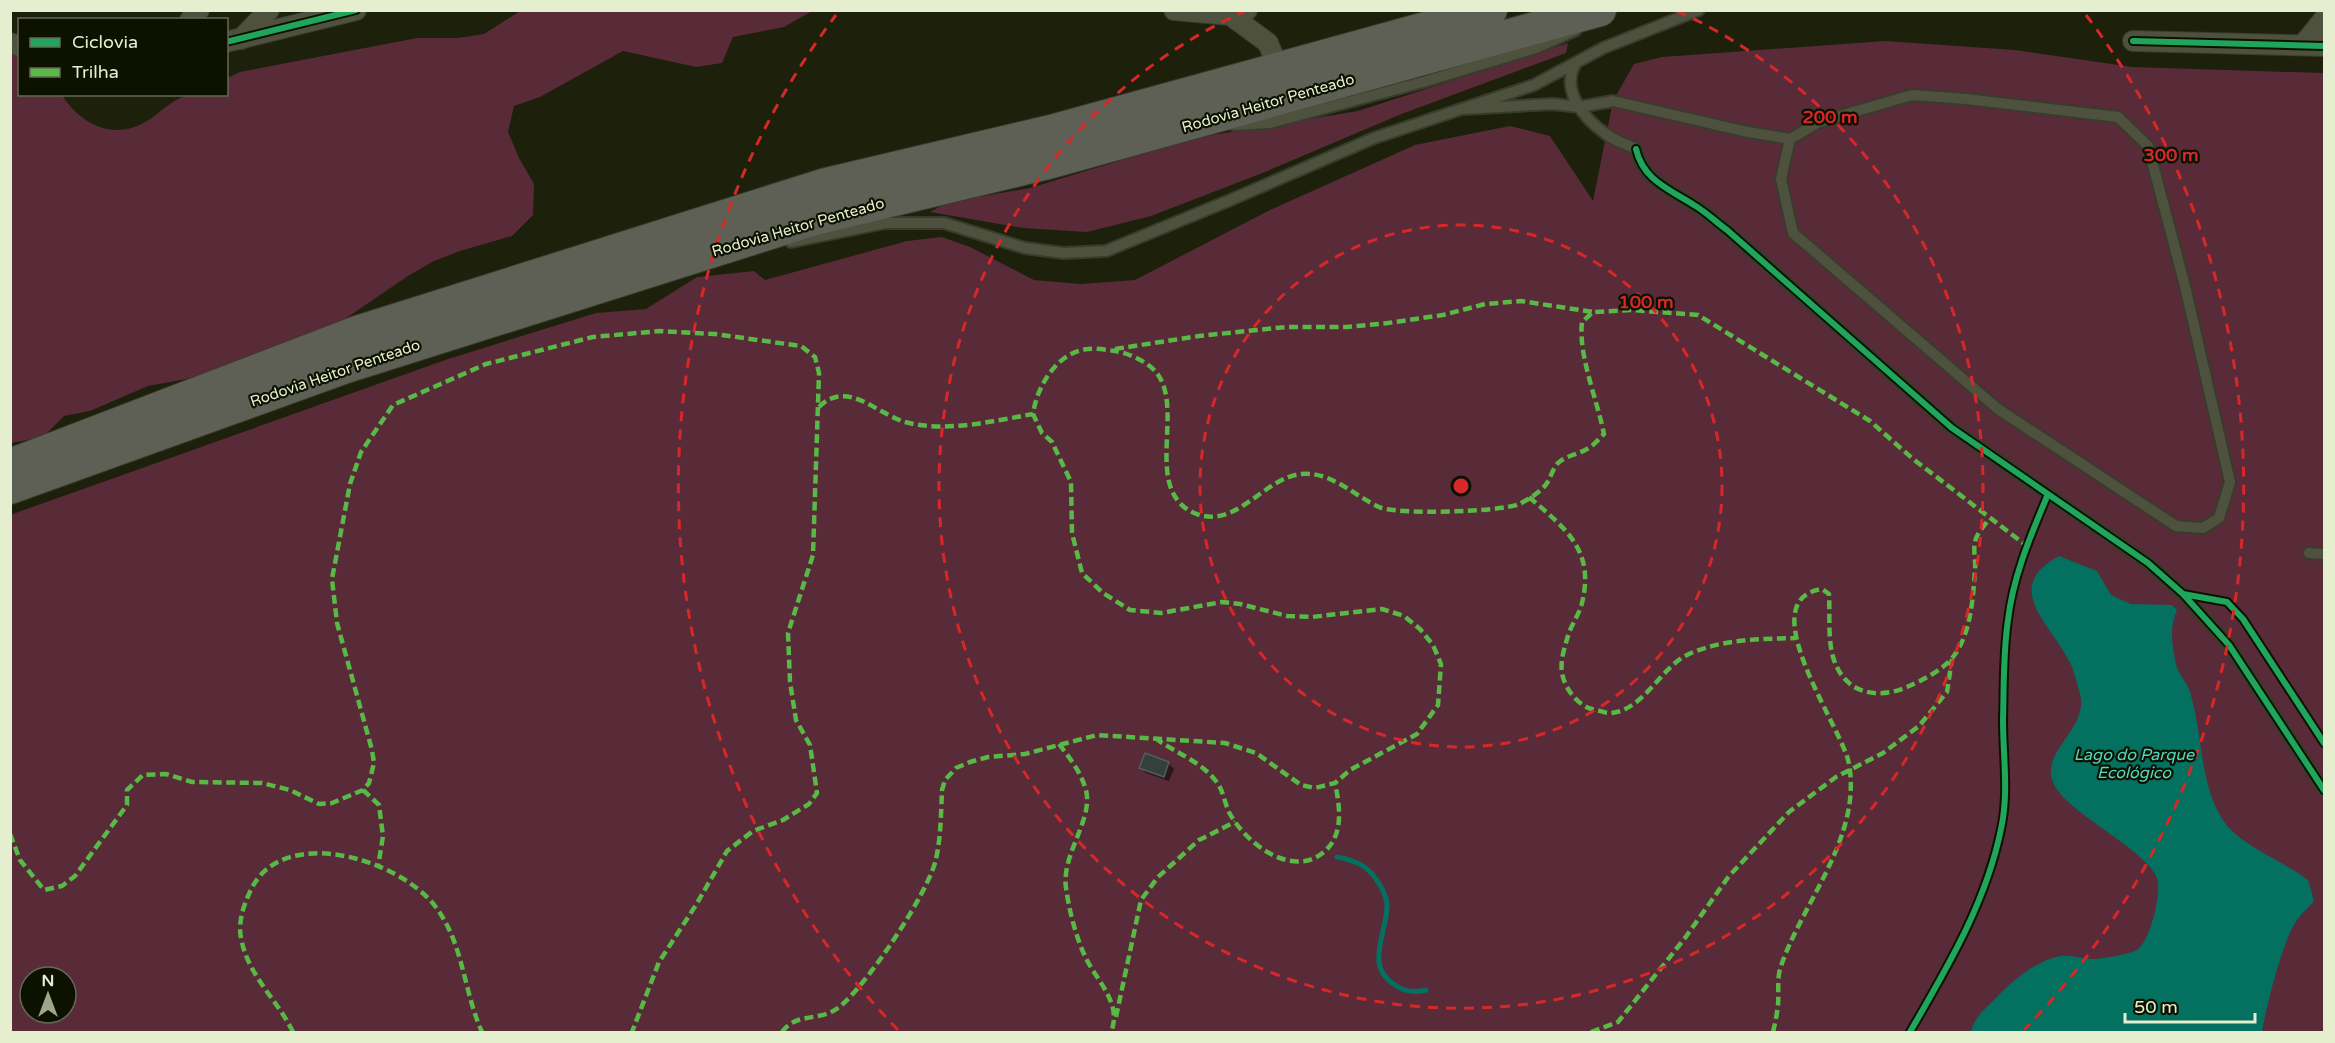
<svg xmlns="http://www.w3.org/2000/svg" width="2335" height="1043" font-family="'Varela Round',sans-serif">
<rect width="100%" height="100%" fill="#1d200a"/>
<path fill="#592a38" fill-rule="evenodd" d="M520,11H812L784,27L733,37L722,63L696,67L623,51L540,97L514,106L508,132L519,158L534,184L533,215L512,236L460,251L434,261L408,276L267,372H225L148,386L90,411L64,416L43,437L11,443V43L19,45L20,94L62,95C81,125 114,141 147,121C161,113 172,98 190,95C201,92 215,95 226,94L227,78L240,72L417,38H458L484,34Z
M1885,41L2015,50L2132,67L2324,73V1032H11L10,515L448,359L596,313L646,309L697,277L754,271L765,280L907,241L942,237L970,247L1034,280L1081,284L1135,280L1268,211L1415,145L1510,126L1550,136L1593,201L1613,101L1634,64L1662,57ZM30,977H66V1013H30Z
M1568,43L1566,53L1399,115L1260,174L1151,216L1087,232L1023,228L930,212L948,202L1030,188L1194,138L1358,111Z"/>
<path fill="#037060" d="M2059,556L2097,571L2111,595L2131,604L2172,605L2177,610C2169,627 2172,646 2176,664C2178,674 2187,682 2190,692C2203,734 2199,783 2223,820C2240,846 2284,861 2308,880L2314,901C2308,908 2300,915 2295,923C2282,944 2266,1007 2262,1032H1971C1974,1017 1986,1008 1997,997C2013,980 2037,960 2061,956C2071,955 2082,959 2093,959C2101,959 2131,954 2137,950C2150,941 2160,898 2158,882C2155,855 2074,817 2056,788C2034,754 2090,730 2080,694C2077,684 2075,672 2070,663C2052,625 2000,588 2059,556Z"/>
<path fill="#0007" d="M1146,755L1169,764L1174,769L1169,781L1146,773L1141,768Z"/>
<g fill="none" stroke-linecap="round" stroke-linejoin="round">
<path stroke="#037060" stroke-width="5" d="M1337,857C1353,860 1367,865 1376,879C1381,886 1386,895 1387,904C1388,933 1363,965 1395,985C1405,992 1415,993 1426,990"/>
</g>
<path fill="#34403b" stroke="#515e5b" stroke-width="1.5" d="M1145,753L1169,762L1164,777L1139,768Z"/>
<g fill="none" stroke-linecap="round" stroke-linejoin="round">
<defs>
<path id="service" d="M1576,63C1560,89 1583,118 1606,134C1614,141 1627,144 1636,149C1643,180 1669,189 1694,205C1706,212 1716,222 1727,230L1952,428L2148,563L2183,594L2229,645L2324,790
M1463,109L1553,104L1579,107L1613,101L1743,131L1790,139L1819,122L1912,95L1966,99L2118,117L2148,146L2185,286L2230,482L2219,518L2203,528L2176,526L1998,409L1793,233L1781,179L1790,139
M1234,125L1270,123L1423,82L1536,48L1576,30
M791,242L885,223H944L1025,248L1063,253L1106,251L1228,201L1374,138L1534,85L1603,48L1699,10
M2309,553L2324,554"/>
<path id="minor" d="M1174,10L1230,15L1247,10
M1230,15L1268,43L1278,67
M190,20L199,10
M241,39L269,10
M2133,41L2324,46
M226,42L356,10
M10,43L20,46
M2303,45L2324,19"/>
<path id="primary" d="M10,465L357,332L826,184L1055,130L1491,10
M10,488L346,367L815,219L1044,164L1600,10"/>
</defs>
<use href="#service" stroke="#393c2c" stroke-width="14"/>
<use href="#minor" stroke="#393c2c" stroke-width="22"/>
<use href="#primary" stroke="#393c2c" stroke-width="34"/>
<use href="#service" stroke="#4d513d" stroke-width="10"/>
<use href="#minor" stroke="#4d513d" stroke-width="20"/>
<use href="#primary" stroke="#5e6055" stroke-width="32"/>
<path stroke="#58b947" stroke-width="4.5" stroke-dasharray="9 4.5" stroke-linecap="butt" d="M1115,349L1199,336L1286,327H1347L1388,323L1443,315L1485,304L1521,301L1593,312
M819,407C847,379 875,413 905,422C945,433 993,421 1033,414
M1529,497C1566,529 1595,550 1582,603C1579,615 1571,625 1568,636C1564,649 1559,664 1563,677C1566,690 1579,706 1592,709C1598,710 1605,713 1610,713C1644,711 1660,667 1689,654C1723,639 1759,639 1796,638
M1155,738C1174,752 1200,761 1215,780C1224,790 1224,803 1230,814C1246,843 1292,879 1324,852C1344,835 1340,807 1335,783
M1059,744C1069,757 1080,771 1085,787C1096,817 1061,853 1066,888C1069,909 1075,934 1084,954C1095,980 1123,1002 1111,1032
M363,790L379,805L383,836L378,867
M10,834L20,860L44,890L62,886L75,876L127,805V790L143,775L166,774L192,782L262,783L290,790L319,804L332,803L363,790L369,783L374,763L372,750L337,623L332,579L350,484L361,452L393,405L486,364L593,337L660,331L715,334L801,346L815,357L819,373L813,555L788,633L790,682L796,720L810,745L817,793L809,804L783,820L753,831L727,851L696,905L659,962L632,1032
M1116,1017L1141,900L1158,877L1199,840L1235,822
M293,1032C277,999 248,976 241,938C238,923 243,907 249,894C278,822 398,858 435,906C464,944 463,990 482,1032
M782,1032C796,1012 819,1022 838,1008C866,987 929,892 936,859C941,837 941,812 942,790L945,780L956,768L970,762L988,757L1025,754L1097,735L1225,743L1256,753L1301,785L1315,788L1335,783L1350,770L1417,734L1438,705L1441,664L1433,645L1420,629L1404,616L1382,609L1312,617L1287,616L1240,604L1222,602L1161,613L1130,610L1103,593L1082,573L1072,533L1071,482L1052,442L1042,433L1033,414C1037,386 1057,352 1088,349C1096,348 1107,350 1115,351C1128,353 1146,361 1155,371C1187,406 1141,489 1194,513C1236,531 1263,478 1301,474C1331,471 1353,495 1379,507C1395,515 1502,512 1519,504C1528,500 1542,491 1547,483C1551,477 1553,468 1558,463C1565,456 1579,454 1587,449C1593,446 1599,439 1604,434C1597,399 1578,355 1582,322L1593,312L1633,310L1698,315L1870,421L1913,459L2027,546
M1591,1032L1618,1022L1685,938L1729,876L1789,812L1836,777L1883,753L1919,726L1947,692L1952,659
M1773,1032C1775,1024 1777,1014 1778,1005C1779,994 1777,980 1780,969C1802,902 1862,838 1849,764C1843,728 1749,600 1822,589L1829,594C1830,613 1828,635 1832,653C1841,692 1874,701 1907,687C1921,681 1943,670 1953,657C1971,634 1973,598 1975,570C1976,561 1973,551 1975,542C1976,534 1985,525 1989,519"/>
<defs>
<path id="cycleway" d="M2133,41L2324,46
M226,42L356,10
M1636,149C1643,180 1669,189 1694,205C1706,212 1716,222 1727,230L1952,428L2148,563L2183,594L2229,645L2324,790
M2183,594L2227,602L2243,619L2324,743
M1910,1032C1947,968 1986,903 2001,829C2009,793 2003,757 2003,720C2004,687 2003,653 2008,620C2013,576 2031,535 2048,494"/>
</defs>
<use href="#cycleway" stroke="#0d1200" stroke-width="10"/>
<use href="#cycleway" stroke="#20a55d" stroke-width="6"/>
</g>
<g fill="none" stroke="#d62828" stroke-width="3" stroke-dasharray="10 8">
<circle cx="1461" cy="486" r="261"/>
<path d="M1677 11A522 522 0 1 1 1245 11"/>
<path d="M898 1030A783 783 0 0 1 836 15M2086 15A783 783 0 0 1 2024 1030"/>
</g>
<g text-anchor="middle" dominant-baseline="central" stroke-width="4.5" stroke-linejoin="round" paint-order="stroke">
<g font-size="15" fill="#e6eed0" stroke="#0d1200">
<text transform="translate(1268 103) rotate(-16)">Rodovia Heitor Penteado</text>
<text transform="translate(798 227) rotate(-16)">Rodovia Heitor Penteado</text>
<text transform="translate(335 373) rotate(-19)">Rodovia Heitor Penteado</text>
</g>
<g font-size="16" font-style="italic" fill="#56d7c1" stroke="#0d1200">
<text x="2134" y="755">Lago do Parque<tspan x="2134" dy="18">Ecológico</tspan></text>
</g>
</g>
<circle cx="1461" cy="486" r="9" fill="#d62828" stroke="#0d1200" stroke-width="3"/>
<g font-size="18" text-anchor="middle" font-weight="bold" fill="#d62828" stroke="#0d1200" stroke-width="4.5" stroke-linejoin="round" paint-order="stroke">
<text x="1830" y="123">200 m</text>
<text x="2171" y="161">300 m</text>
<text x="1646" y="308">100 m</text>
</g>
<rect width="2335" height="1043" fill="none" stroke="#e6eed0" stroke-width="24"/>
<rect x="18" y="18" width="210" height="78" fill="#0d1200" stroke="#646a53" stroke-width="1.5"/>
<rect x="30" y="38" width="30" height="9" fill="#20a55d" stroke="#646a53" stroke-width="1.5"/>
<text x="72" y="48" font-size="18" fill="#e6eed0">Ciclovia</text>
<rect x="30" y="68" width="30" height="9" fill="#58b947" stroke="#646a53" stroke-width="1.5"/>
<text x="72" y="78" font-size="18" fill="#e6eed0">Trilha</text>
<g transform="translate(48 995)"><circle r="28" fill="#0d1200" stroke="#646a53" stroke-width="1.5"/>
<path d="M0-4.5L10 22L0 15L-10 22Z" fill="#a0a68b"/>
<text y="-9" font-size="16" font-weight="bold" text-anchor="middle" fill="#e6eed0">N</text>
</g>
<path d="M2125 1013v9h130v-9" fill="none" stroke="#e6eed0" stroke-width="3"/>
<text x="2134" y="1013" font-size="18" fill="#e6eed0" stroke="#0d1200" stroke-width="4.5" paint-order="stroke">50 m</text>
</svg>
